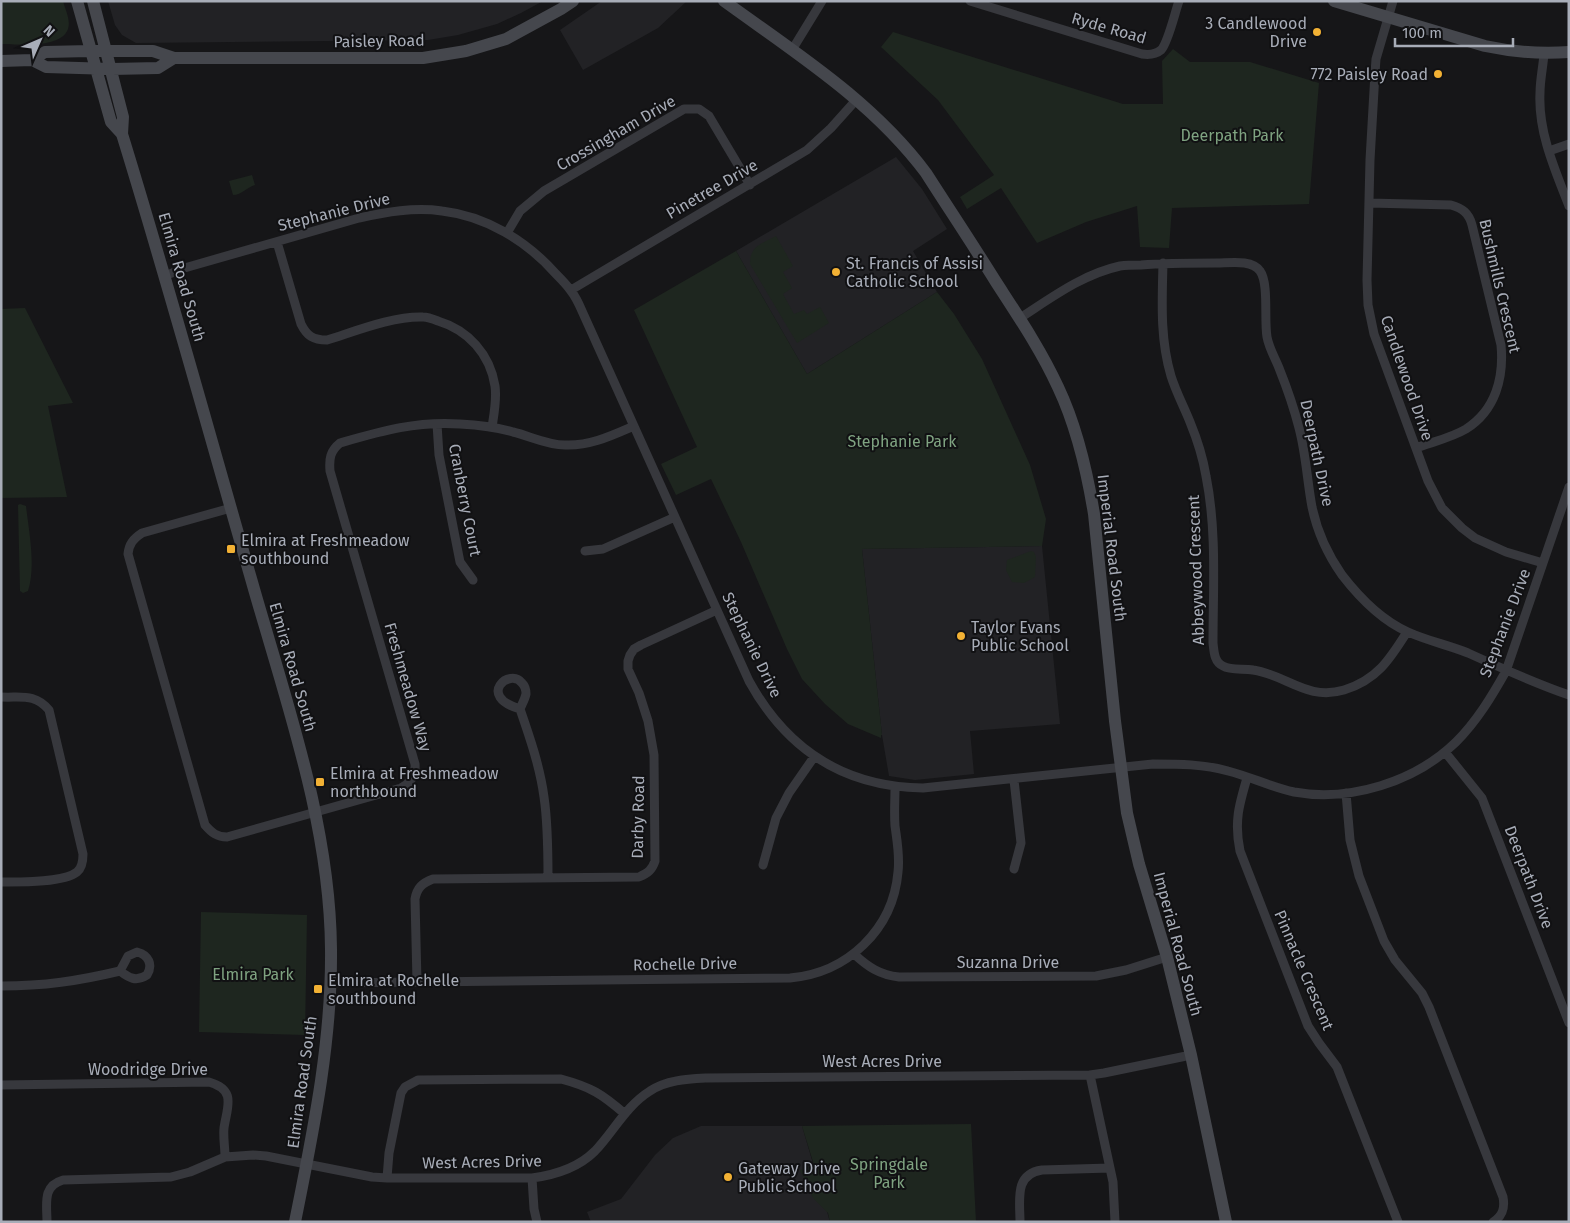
<svg xmlns="http://www.w3.org/2000/svg" width="1570" height="1223" font-family="'Fira Sans',sans-serif">
<rect width="100%" height="100%" fill="#161618"/>
<path fill="#222225" d="M108,1H543L521,13L497,24L458,35L428,40L136,43L122,35L115,25Z
M602,1H687L658,28L583,70L560,30Z
M896,157L922,189L947,229L913,251L937,292L807,374L736,251Z
M1042,546L1060,724L970,731L974,774L915,780L889,776L882,735L862,549Z
M701,1126H802L830,1222H591L587,1212L621,1199L655,1155L673,1138Z"/>
<path fill="#1e261f" d="M1,1H63C65,9 71,20 68,29C61,49 18,44 1,44Z
M893,32L1123,104H1163L1162,61L1173,49L1190,62H1250L1319,83L1309,204L1172,208L1169,248L1140,247L1137,206L1086,222L1037,243L1001,188L967,209L960,197L994,175L938,100L881,47Z
M252,175L255,185C247,187 242,195 233,195L229,181Z
M776,236L793,266L783,272L792,288L783,294L794,314L804,310L807,314L820,307L829,323L797,343L750,264C750,246 761,244 776,236Z
M736,251L807,374L937,292L954,314L982,359L1030,465L1046,519L1042,546L862,549L882,735H881V738L848,724L825,704L802,679L787,649L741,542L711,479L676,495L661,464L697,447L634,310Z
M25,308L73,403L48,406L67,497L1,498V309Z
M20,504L26,506C29,532 36,566 28,591L23,593L20,591L18,505Z
M1031,551L1034,552L1036,557L1035,577L1024,583L1012,582L1006,570L1007,560Z
M201,912L307,915L305,1035L199,1032Z
M971,1124L976,1222H830L828,1213L813,1198L800,1170L814,1165L802,1126Z"/>
<g fill="none" stroke-linecap="round" stroke-linejoin="round">
<path stroke="#37383d" stroke-width="9" d="M970,1L1142,54C1149,55 1155,55 1161,50C1168,43 1175,12 1179,1
M1393,1L1376,59L1375,73L1370,160L1367,280L1368,305L1374,334L1428,481L1442,508L1462,528L1475,538L1506,552L1543,563
M792,50L822,1
M1544,54C1543,67 1540,80 1540,93C1538,132 1555,170 1569,206
M1549,151L1569,144
M1369,203L1451,205C1462,208 1469,213 1472,225L1501,345C1504,377 1496,410 1466,429C1451,438 1432,442 1416,448
M507,233L520,211L544,191L684,109H699L709,116L750,185
M277,242L301,324C307,336 313,340 327,340C356,331 393,316 423,317C428,317 433,319 438,321C468,330 490,354 495,386C497,399 494,414 492,427
M1163,263C1162,302 1160,339 1171,376C1176,392 1184,407 1190,422C1197,439 1203,458 1206,476C1217,531 1213,588 1213,643C1214,651 1214,662 1223,666C1231,671 1244,668 1253,670C1287,675 1307,701 1344,690C1377,680 1390,659 1407,632
M165,276L181,269L359,218C386,212 414,207 442,211C486,216 527,241 556,274C561,279 567,285 571,291C576,297 579,304 582,311L749,681C787,750 844,787 923,788L1153,764C1178,764 1204,764 1228,771C1251,777 1271,787 1294,792C1350,802 1415,782 1456,742C1477,721 1492,696 1506,671L1569,487
M571,290L807,150L831,128L857,99
M1020,318C1051,298 1083,274 1120,266C1127,265 1134,265 1141,265C1166,263 1191,263 1217,263C1229,263 1252,259 1260,271C1269,283 1264,320 1267,337C1269,348 1275,358 1279,368C1287,388 1294,408 1299,428C1306,454 1307,480 1312,507C1317,531 1328,555 1342,575C1359,597 1383,621 1408,632C1428,641 1448,645 1468,653C1501,668 1534,683 1569,695
M437,424L439,455L460,562L473,580
M231,508L142,533C133,539 129,544 128,554L205,825C212,833 217,837 227,837L401,788C410,783 416,775 415,764L330,471C329,459 330,451 340,443C382,431 416,421 460,424C478,425 496,427 513,432C530,436 547,445 565,445C590,446 611,436 634,426
M585,551L603,549L675,517
M1,697C21,698 35,693 49,710L83,854C83,861 82,868 77,872C63,883 19,882 1,882
M520,709C476,696 510,667 522,683C525,686 526,690 526,694C525,699 522,704 520,709C530,738 540,767 544,797C548,824 548,851 548,878
M1445,752L1482,798L1569,1023
M1247,778C1239,805 1234,822 1240,851L1308,1026L1319,1043L1337,1067L1398,1222
M1346,793L1350,840L1359,876L1384,941L1395,960L1422,993L1429,1007L1503,1197C1505,1208 1503,1216 1493,1222
M763,865L776,818L789,793L814,757
M1014,869L1021,843L1014,780
M137,952C149,955 153,965 147,975C136,982 129,978 120,971L128,956Z
M854,954C868,967 880,975 899,977L1096,976L1126,970L1167,957
M417,982L415,899C417,888 422,883 433,879L639,877C648,873 652,870 655,861L654,755L648,721L639,693L628,669V661L630,655L634,649L641,645L717,610
M330,983L790,978C847,973 893,930 898,872C900,856 897,841 895,826C894,813 895,800 895,787
M1,986C44,986 78,981 120,971
M1090,1075L1113,1182L1115,1222
M1,1085L209,1082C237,1090 227,1107 224,1128C223,1137 225,1147 225,1157
M387,1178L389,1153L401,1093L405,1087L418,1080L561,1079C591,1087 602,1094 625,1114
M532,1178L534,1209L537,1222
M47,1222C47,1204 42,1186 63,1180L171,1177L190,1172L225,1157L253,1155L266,1156L372,1177L387,1178H532C555,1175 578,1168 595,1151C614,1131 626,1106 650,1091C666,1080 687,1079 706,1078L1090,1075L1104,1073L1191,1055
M1020,1222C1020,1200 1014,1174 1042,1170L1110,1168"/>
<path stroke="#45474d" stroke-width="12" d="M77,1L111,122L122,134
M93,1L123,117L122,134C168,283 209,433 252,582C286,702 330,824 331,949C332,1042 313,1132 295,1222
M724,1C797,54 872,101 926,173C949,209 973,245 996,282C1018,316 1041,350 1058,387C1077,427 1087,471 1094,514L1115,721L1127,813L1139,864L1167,957L1191,1055L1226,1222
M1334,1L1485,46C1513,52 1540,54 1569,52
M32,60L45,52L90,51H153L174,58H423L466,51L506,39L561,9L573,1
M1,61L32,60L46,67L112,69L158,68L174,58"/>
</g>
<g fill="#f2b134" stroke="#111113" stroke-width="2">
<circle cx="1317" cy="32" r="5"/>
<circle cx="1438" cy="74" r="5"/>
<circle cx="836" cy="272" r="5"/>
<rect x="226" y="544" width="10" height="10" rx="2.5"/>
<circle cx="961" cy="636" r="5"/>
<rect x="315" y="777" width="10" height="10" rx="2.5"/>
<rect x="313" y="984" width="10" height="10" rx="2.5"/>
<circle cx="728" cy="1177" r="5"/>
</g>
<g text-anchor="middle" dominant-baseline="central" stroke-width="4" stroke-linejoin="round" paint-order="stroke">
<g font-size="16" fill="#a8adb8" stroke="#111113" text-anchor="start">
<text x="1307" y="23" text-anchor="end">3 Candlewood<tspan x="1307" dy="18">Drive</tspan></text>
<text x="1428" y="74" text-anchor="end">772 Paisley Road</text>
<text x="846" y="263">St. Francis of Assisi<tspan x="846" dy="18">Catholic School</tspan></text>
<text x="241" y="540">Elmira at Freshmeadow<tspan x="241" dy="18">southbound</tspan></text>
<text x="971" y="627">Taylor Evans<tspan x="971" dy="18">Public School</tspan></text>
<text x="330" y="773">Elmira at Freshmeadow<tspan x="330" dy="18">northbound</tspan></text>
<text x="328" y="980">Elmira at Rochelle<tspan x="328" dy="18">southbound</tspan></text>
<text x="738" y="1168">Gateway Drive<tspan x="738" dy="18">Public School</tspan></text>
</g>
<g font-size="16" fill="#a8adb8" stroke="#111113">
<text transform="translate(1109 28) rotate(16)">Ryde Road</text>
<text transform="translate(379 41) rotate(-1)">Paisley Road</text>
<text transform="translate(616 133) rotate(-30)">Crossingham Drive</text>
<text transform="translate(712 189) rotate(-30)">Pinetree Drive</text>
<text transform="translate(334 212) rotate(-14)">Stephanie Drive</text>
<text transform="translate(182 277) rotate(74)">Elmira Road South</text>
<text transform="translate(1500 286) rotate(77)">Bushmills Crescent</text>
<text transform="translate(1407 378) rotate(71)">Candlewood Drive</text>
<text transform="translate(1317 453) rotate(78)">Deerpath Drive</text>
<text transform="translate(465 500) rotate(79)">Cranberry Court</text>
<text transform="translate(1112 548) rotate(83)">Imperial Road South</text>
<text transform="translate(1196 570) rotate(-92)">Abbeywood Crescent</text>
<text transform="translate(1505 623) rotate(-69)">Stephanie Drive</text>
<text transform="translate(752 645) rotate(64)">Stephanie Drive</text>
<text transform="translate(293 667) rotate(74)">Elmira Road South</text>
<text transform="translate(408 687) rotate(74)">Freshmeadow Way</text>
<text transform="translate(638 817) rotate(-89)">Darby Road</text>
<text transform="translate(1529 877) rotate(69)">Deerpath Drive</text>
<text transform="translate(1178 944) rotate(75)">Imperial Road South</text>
<text x="1008" y="962">Suzanna Drive</text>
<text transform="translate(685 964) rotate(-1)">Rochelle Drive</text>
<text transform="translate(1304 970) rotate(67)">Pinnacle Crescent</text>
<text x="882" y="1061">West Acres Drive</text>
<text x="148" y="1069">Woodridge Drive</text>
<text transform="translate(302 1082) rotate(-82)">Elmira Road South</text>
<text transform="translate(482 1162) rotate(-1)">West Acres Drive</text>
</g>
<g font-size="16" fill="#7fa381" stroke="#111113">
<text x="1232" y="135">Deerpath Park</text>
<text x="902" y="441">Stephanie Park</text>
<text x="253" y="974">Elmira Park</text>
<text x="889" y="1164">Springdale<tspan x="889" dy="18">Park</tspan></text>
</g>
</g>
<rect width="1570" height="1223" fill="none" stroke="#a8adb8" stroke-width="5"/>
<g transform="translate(40 40) rotate(45)" stroke="#111113" stroke-width="4" paint-order="stroke">
<path d="M0-4L9 19L0 12L-9 19Z" fill="#a8adb8"/>
<text y="-8" font-size="14" font-weight="bold" text-anchor="middle" fill="#a8adb8">N</text>
</g>
<path d="M1395 38v8h118v-8" fill="none" stroke="#a8adb8" stroke-width="2.5"/>
<text x="1402" y="38" font-size="15" fill="#a8adb8" stroke="#111113" stroke-width="4" paint-order="stroke">100 m</text>
</svg>
